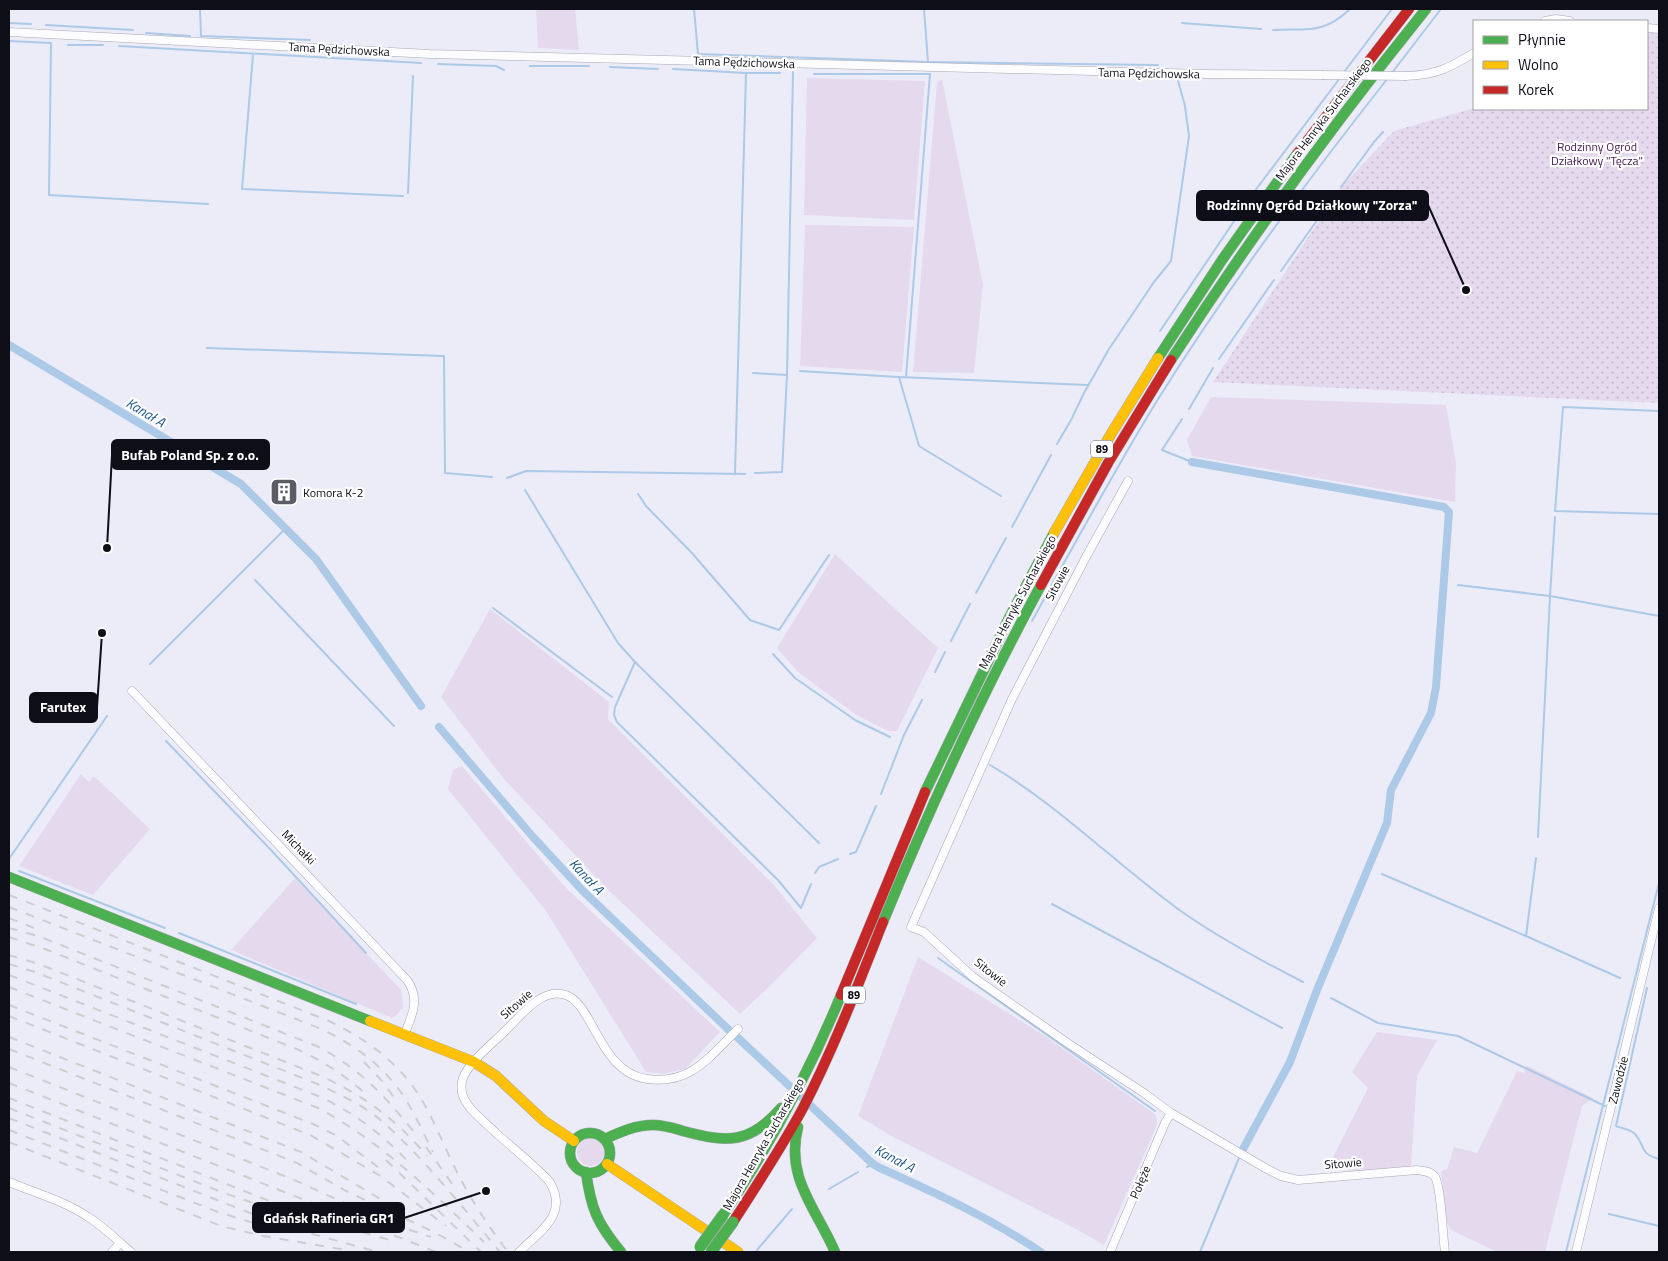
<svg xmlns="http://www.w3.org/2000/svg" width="1668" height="1261" font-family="'Titillium Web',sans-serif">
<defs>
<pattern id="garden-dots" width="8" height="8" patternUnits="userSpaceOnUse" patternTransform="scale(1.25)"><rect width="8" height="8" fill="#e5d9ee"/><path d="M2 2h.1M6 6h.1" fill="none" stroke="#c3b9cc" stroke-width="1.8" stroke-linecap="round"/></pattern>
</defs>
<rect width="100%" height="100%" fill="#ececf8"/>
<path fill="#e5d9ee" d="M536,9H575L579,50L538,48Z
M807,78L925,81L914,220L804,215Z
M942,79L983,285L974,373L913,372L937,82Z
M805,225L914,227L902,372L800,366Z
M1211,397L1446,405L1456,463L1455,502L1192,456L1187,440Z
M835,554L938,648L897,731H888L858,716L798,672L777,648Z
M490,609L609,702L608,719L773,884L817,938L770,986L740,1014L604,886L503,778L441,697Z
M462,766L564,886L720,1032L685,1069L662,1074L646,1072L546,911L448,789L453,770Z
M81,774L89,782L94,776L150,829L93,895L19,866Z
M295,878L401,990L403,1007L396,1016L392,1018L231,950Z
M918,957L1045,1036L1156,1115L1157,1125L1104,1245L1078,1230L893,1137L858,1116Z
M1377,1032L1437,1040L1417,1076L1411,1167L1350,1171L1332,1159L1368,1088L1352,1072Z
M1526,1065L1593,1098L1582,1106L1545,1252H1497L1451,1230L1447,1223L1441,1171L1447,1169L1454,1147L1477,1153L1517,1071L1524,1073Z
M577 1152a14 14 0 1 1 28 0a14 14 0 1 1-28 0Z"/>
<path fill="url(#garden-dots)" d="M1655,32L1659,33V403L1213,382L1341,187L1394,131L1474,108L1647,109V34Z"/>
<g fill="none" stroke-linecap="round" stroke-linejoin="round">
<path stroke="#acc9e7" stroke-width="2" d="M200,9L201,36L310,40
M694,9L698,54L928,62
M924,9L928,62L1158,65
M9,23L31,24
M1182,23L1261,29
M46,25L133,30
M1273,30C1307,28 1323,35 1350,9
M146,33L190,36
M9,41L51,43L49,195L208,204
M68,45H103
M119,46L421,63
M253,55L242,189L403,196
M438,64L496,66L504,70
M530,66H589
M610,67L658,69
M673,69L746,73L735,474
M1344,72L1392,9
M747,73H780
M814,74H930L906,377
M1391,74L1441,9
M1341,187L1374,142L1383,132
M408,193L413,76
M1281,271L1333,198
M1160,331L1251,196L1340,78
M207,348L444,356L445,473L492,477
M1219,359L1274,280
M800,371L898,377
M753,373L787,375L782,472L755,473
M787,375L793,72
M1189,409L1213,368
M1659,411L1563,407L1555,511L1659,514
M1182,419L1162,450L1192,462
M1057,444L1071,420L1084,393L1109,349L1154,282L1171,261L1189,136L1185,106L1177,77
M507,478L526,471L745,474
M525,490L618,643L635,662L819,843
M638,494L646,506L691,552L750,620L779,630L829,555
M1001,496L919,446L899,377L1087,385
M1012,527L1051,455
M255,580L394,726
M1458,585L1550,596L1555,517
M976,593L1006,538
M493,608L612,697
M1032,621C1072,548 1112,475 1155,404C1226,290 1305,183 1388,78
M951,641L970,604
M773,654L795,678L855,720L890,737
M635,662L615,707L614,715L617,722L778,880L801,908L811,884
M150,664L286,528
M935,672L945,652
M166,741L270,849L366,953
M990,765C1058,805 1114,862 1178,909C1217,937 1260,960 1303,982
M881,794L904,735L922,700
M1538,837L1550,596L1659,616
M850,854L856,852L876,806
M1536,858L1526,936L1620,978
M9,859L107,716
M19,871L165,928
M815,873L819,867L838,859
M1382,874L1526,936
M1052,904L1282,1028
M179,933L356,1004
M938,958L1155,1111
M1647,988L1616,1126C1621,1128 1630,1129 1635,1134C1646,1146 1638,1153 1659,1159
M1331,998L1378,1023L1458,1036L1605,1106
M867,1167L873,1164
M829,1189L858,1172
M1609,1214L1659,1226
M757,1250L792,1209
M1200,1252L1239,1158
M1566,1252L1659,883"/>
<path stroke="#acc9e7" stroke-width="8" d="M9,345L241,484L316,559L421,706
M1192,462L1444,507L1449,512L1436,687L1431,713L1391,790L1387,823L1317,990L1290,1062L1242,1151
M439,727L533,837L583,891L729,1030
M737,1037L873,1164L880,1168C938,1194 988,1217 1041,1252"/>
<defs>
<path id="street" d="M1545,21L1556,19L1570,21
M1647,28L1659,29
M9,32L430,54L1206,74L1322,75
M1406,76C1436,75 1449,68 1474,53
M1128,481L1086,557L1012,699L911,927L924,932L973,977L1069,1044L1144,1093L1171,1113L1267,1169L1281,1176L1298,1180L1417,1170C1423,1171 1431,1171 1435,1177C1441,1186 1443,1238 1445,1252
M132,691L407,980C420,998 413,1014 405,1033
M9,1182C35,1193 65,1201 88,1217C104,1227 117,1240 131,1252
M112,1252L120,1243
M519,1252C540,1231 570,1214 549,1181C533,1164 514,1149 496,1133C485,1122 469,1111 463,1096C461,1091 461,1083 463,1078C470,1060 496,1041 509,1027C522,1014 541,990 562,994C594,999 597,1072 647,1079C691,1085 709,1057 738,1029
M1110,1252L1165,1123L1171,1113
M1576,1252L1659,908"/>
<path id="fast" d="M1158,358L1222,260L1297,154
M1171,360C1250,238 1335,122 1426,9
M925,792L1010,616L1054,533
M9,877L370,1021
M883,922C930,807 982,694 1041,585
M798,1127C785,1178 816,1208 835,1252
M570 1153a20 20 0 1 1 40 0a20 20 0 1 1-40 0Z
M605,1139C620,1132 636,1125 653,1125C664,1125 673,1128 683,1131C728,1143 750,1144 781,1108
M586,1172C591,1209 597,1223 621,1252
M723,1215C770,1145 809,1073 841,995"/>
<path id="slow" d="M1054,533L1111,434L1158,358
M370,1021L474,1062L496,1076L544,1121L574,1141
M607,1164L738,1252"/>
<path id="jam" d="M1297,154L1409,9
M1041,585L1108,463L1171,360
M841,995L925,792
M733,1222C757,1185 782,1147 803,1108C834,1048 858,985 883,922"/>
</defs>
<use href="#street" stroke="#a8a8b3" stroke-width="9"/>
<use href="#fast" stroke="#a8a8b3" stroke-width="11"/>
<use href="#slow" stroke="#a8a8b3" stroke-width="11"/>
<use href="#jam" stroke="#a8a8b3" stroke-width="11"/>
<use href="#street" stroke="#fcfcfe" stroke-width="8"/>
<use href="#fast" stroke="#4caf50" stroke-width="10"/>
<use href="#slow" stroke="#ffc107" stroke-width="10"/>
<use href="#jam" stroke="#c62828" stroke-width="10"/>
<path stroke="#cdcdd0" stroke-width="2" stroke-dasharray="9 9" stroke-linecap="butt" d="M9,895L329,1021C359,1036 386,1053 408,1080C429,1106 440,1138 455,1168C469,1197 488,1226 508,1252
M9,907L324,1030C353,1045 377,1061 397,1087C412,1106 422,1131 433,1152
M9,918L34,928
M9,928L38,936L319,1047C361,1070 384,1095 414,1132
M9,937L45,949L294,1048C322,1060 344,1075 366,1094
M9,955L39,964L321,1076C364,1096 396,1119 427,1156
M9,964L35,972L320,1085C336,1093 352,1100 367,1110C381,1119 393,1131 405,1143C439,1177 469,1215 500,1252
M9,975L318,1096C355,1113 385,1136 412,1166
M9,987L318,1108C383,1143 431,1191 484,1242
M9,1005L313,1124L337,1136L383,1171
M9,1016L310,1135L379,1175L446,1226
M9,1037L301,1152L387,1203
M9,1049L297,1163L346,1191L436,1233L469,1252
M364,1062L383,1082L397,1102
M9,1067L292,1179L389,1223L431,1237
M9,1083L436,1252
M9,1098L315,1219L390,1240
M9,1108L224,1193L265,1207
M9,1118L283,1226L378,1252
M9,1130L218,1212L273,1229
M9,1142L221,1226L263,1236L346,1250
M426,1147L455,1188
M386,1160L481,1252"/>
<defs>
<path id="street-bridge" d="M1322,75L1406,76"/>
<path id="fast-bridge" d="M700,1247L723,1215
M711,1252L733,1222"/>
</defs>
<use href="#street-bridge" stroke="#a8a8b3" stroke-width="9" stroke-linecap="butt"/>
<use href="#fast-bridge" stroke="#a8a8b3" stroke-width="12" stroke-linecap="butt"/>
<use href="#street-bridge" stroke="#fcfcfe" stroke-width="8"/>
<use href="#fast-bridge" stroke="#4caf50" stroke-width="11"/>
</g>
<defs>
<symbol id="building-square" viewBox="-11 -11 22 22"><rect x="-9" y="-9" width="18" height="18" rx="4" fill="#5c5c67" stroke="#fff"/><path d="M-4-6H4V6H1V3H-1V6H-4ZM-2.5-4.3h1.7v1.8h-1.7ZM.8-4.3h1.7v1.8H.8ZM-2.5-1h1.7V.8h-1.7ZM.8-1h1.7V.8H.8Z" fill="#fff"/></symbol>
</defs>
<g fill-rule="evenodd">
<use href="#building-square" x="268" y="476" width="32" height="32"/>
</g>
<g text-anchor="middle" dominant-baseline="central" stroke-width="4.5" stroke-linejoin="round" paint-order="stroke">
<g fill="#fff" stroke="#56565e" stroke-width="1">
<rect x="1091" y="440.5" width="22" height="17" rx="4"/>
<rect x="843" y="986.5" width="22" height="17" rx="4"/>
</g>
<g font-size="11" font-weight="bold" fill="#0e0e19">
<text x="1102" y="449">89</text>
<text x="854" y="995">89</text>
</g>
<g font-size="12" fill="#0e0e19" stroke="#fff">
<text transform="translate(339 49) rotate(3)">Tama Pędzichowska</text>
<text transform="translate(744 62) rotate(2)">Tama Pędzichowska</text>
<text transform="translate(1149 73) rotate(1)">Tama Pędzichowska</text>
<text transform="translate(1323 119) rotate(-53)">Majora Henryka Sucharskiego</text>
<text transform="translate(1057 583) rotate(-62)">Sitowie</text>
<text transform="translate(1017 602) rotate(-62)">Majora Henryka Sucharskiego</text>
<text transform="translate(299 847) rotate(46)">Michałki</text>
<text transform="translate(991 972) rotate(38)">Sitowie</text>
<text transform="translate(516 1004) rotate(-41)">Sitowie</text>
<text transform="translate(1618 1080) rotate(-76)">Zawodzie</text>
<text transform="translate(763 1144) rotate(-60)">Majora Henryka Sucharskiego</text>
<text transform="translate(1343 1163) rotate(-5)">Sitowie</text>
<text transform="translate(1140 1182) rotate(-67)">Połęże</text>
</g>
<g font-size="12" fill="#4b2156" stroke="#fff">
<text x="1597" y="146">Rodzinny Ogród<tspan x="1597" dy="14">Działkowy "Tęcza"</tspan></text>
</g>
<g font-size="12" fill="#0e0e19" stroke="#fff" text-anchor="start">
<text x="303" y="492">Komora K-2</text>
</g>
<g font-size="14" font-style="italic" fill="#1c5989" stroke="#fff">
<text transform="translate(146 412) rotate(31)">Kanał A</text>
<text transform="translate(587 876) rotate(47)">Kanał A</text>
<text transform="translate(895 1158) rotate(28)">Kanał A</text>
</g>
</g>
<path fill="none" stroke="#0e0e19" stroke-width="2" d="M1466 290L1428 205M107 548L112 455M102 633L97 707M486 1191L404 1218"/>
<g fill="#0e0e19" stroke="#fff" stroke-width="2">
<circle cx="1466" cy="290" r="5"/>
<circle cx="107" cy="548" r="5"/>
<circle cx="102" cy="633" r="5"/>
<circle cx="486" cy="1191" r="5"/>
</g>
<g fill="#0e0e19" stroke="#0e0e19" stroke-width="2">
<rect x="1197" y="191" width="231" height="29" rx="5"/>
<rect x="112" y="440" width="157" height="29" rx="5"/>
<rect x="30" y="693" width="67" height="29" rx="5"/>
<rect x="253" y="1203" width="151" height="29" rx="5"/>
</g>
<g font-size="14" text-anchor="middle" font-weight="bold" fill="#fff">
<text x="1312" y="210">Rodzinny Ogród Działkowy "Zorza"</text>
<text x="190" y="460">Bufab Poland Sp. z o.o.</text>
<text x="63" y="712">Farutex</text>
<text x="329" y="1223">Gdańsk Rafineria GR1</text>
</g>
<rect width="1668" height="1261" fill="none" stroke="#0e0e19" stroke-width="20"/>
<rect x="1473" y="20" width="175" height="90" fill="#ffffff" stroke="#9f9fa3"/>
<rect x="1483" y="36" width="25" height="8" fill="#4caf50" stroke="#9f9fa3"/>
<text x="1518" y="45" font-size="15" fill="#0e0e19">Płynnie</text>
<rect x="1483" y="61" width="25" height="8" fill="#ffc107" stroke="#9f9fa3"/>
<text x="1518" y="70" font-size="15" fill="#0e0e19">Wolno</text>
<rect x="1483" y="86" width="25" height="8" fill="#c62828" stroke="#9f9fa3"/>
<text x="1518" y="95" font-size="15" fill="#0e0e19">Korek</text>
</svg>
